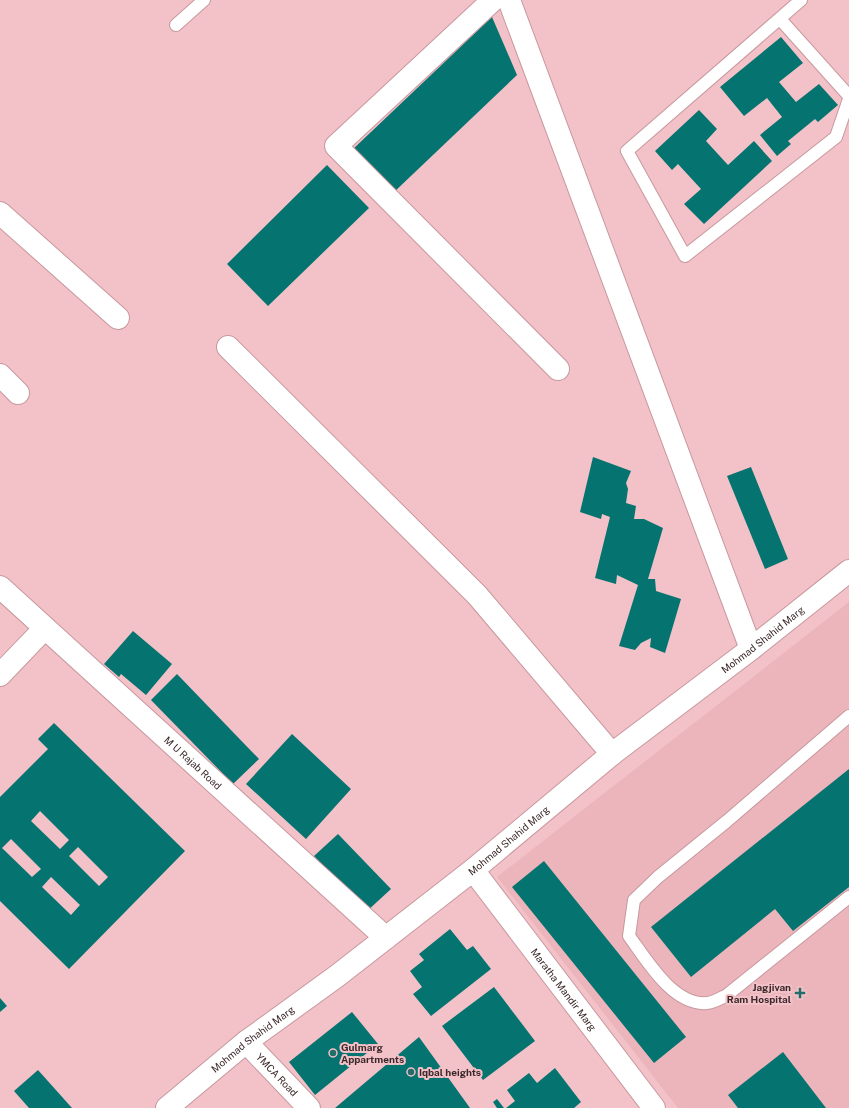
<svg xmlns="http://www.w3.org/2000/svg" width="849" height="1108" font-family="'Public Sans',sans-serif">
<rect width="100%" height="100%" fill="#f3c2c8"/>
<path fill="#ecb4bb" d="M849,602V1108H678L497,877Z"/>
<path fill="#05736f" fill-rule="evenodd" d="M492,17L517,75L392,194L351,151Z
M781,37L803,63L779,82L796,102L819,84L838,105L818,122L815,119L788,141L791,144L777,156L760,135L782,117L767,98L744,116L720,87Z
M699,110L717,129L706,141L728,165L754,141L772,161L704,224L684,204L701,189L678,164L672,170L655,151Z
M327,165L369,208L268,306L227,264Z
M593,457L631,471L626,483L628,489L626,503L636,506L634,519H644L663,528L648,579H655L656,591L681,599L665,653L650,647L651,638L641,643L635,650L619,646L638,585L617,575L616,584L595,578L610,517L602,514L601,519L580,512Z
M751,467L788,559L765,569L727,476Z
M133,631L172,664L146,695L121,674L119,677L104,664Z
M177,674L259,759L233,784L151,700Z
M54,723L185,851L69,969L0,901V797L48,749L38,739ZM40,811L69,840L60,849L31,821ZM11,839L41,869L32,877L2,848ZM78,847L108,877L99,886L69,856ZM51,877L80,905L71,915L42,887Z
M292,734L351,789L306,839L246,784Z
M849,769V887L793,931L775,909L691,977L651,927Z
M338,834L391,889L366,912L314,856Z
M544,861L686,1037L654,1063L512,887Z
M450,929L467,950L473,946L491,969L431,1016L413,994L422,987L410,971L424,960L419,954Z
M494,987L535,1041L483,1080L442,1026Z
M0,998L7,1006L0,1012Z
M352,1012L378,1044L315,1095L289,1062Z
M419,1037L470,1108H335Z
M783,1052L826,1108H738L728,1095Z
M555,1068L581,1102L574,1108H506L515,1101L507,1090L529,1073L537,1083Z
M38,1070L72,1108H29L14,1091Z
M497,1099L504,1108H497L493,1102Z"/>
<g fill="none" stroke-linecap="round" stroke-linejoin="round">
<defs>
<path id="lane" d="M801,0L627,151L685,256L836,137L849,99
M780,19L849,96
M176,25L204,0
M849,716L727,821L658,877L634,900L629,936C646,959 673,1006 707,1003C713,1003 721,998 727,995L849,897"/>
<g id="street">
<path d="M493,0L336,146L558,369"/>
<path d="M509,0L751,649"/>
<path d="M0,213L118,318"/>
<path d="M228,347L477,595L612,754"/>
<path d="M0,375L18,393"/>
<path id="s1" d="M0,587L386,938"/>
<path d="M0,675L45,628"/>
<path id="s2" d="M473,870L654,1108"/>
<path id="s3" d="M246,1042L309,1108"/>
</g>
<g id="secondary">
<path id="s4" d="M167,1108L246,1042L337,976L473,870L612,754L751,649L849,571"/>
</g>
</defs>
<use href="#lane" stroke="#c7989e" stroke-width="14"/>
<use href="#street" stroke="#c7989e" stroke-width="24"/>
<use href="#secondary" stroke="#c7989e" stroke-width="24"/>
<use href="#lane" stroke="#fff" stroke-width="12"/>
<use href="#street" stroke="#fff" stroke-width="22"/>
<use href="#secondary" stroke="#fff" stroke-width="22"/>
</g>
<g fill="#226d69" stroke="#f3c2c8" stroke-width="1.5">
<path d="M798 987h4v4h4v4h-4v4h-4v-4h-4v-4h4z"/>
<circle cx="333" cy="1053" r="4"/>
<circle cx="411" cy="1072" r="4"/>
</g>
<g text-anchor="middle" dominant-baseline="central" stroke-width="4" stroke-linejoin="round" paint-order="stroke">
<g font-size="10" fill="#3b282a" stroke="#f3c2c8">
<text stroke="none"><textPath href="#s4" startOffset="758">Mohmad Shahid Marg</textPath></text>
<text stroke="none"><textPath href="#s1" startOffset="261">M U Rajab Road</textPath></text>
<text stroke="none"><textPath href="#s4" startOffset="434">Mohmad Shahid Marg</textPath></text>
<text stroke="none"><textPath href="#s2" startOffset="150">Maratha Mandir Marg</textPath></text>
<text stroke="none"><textPath href="#s4" startOffset="110">Mohmad Shahid Marg</textPath></text>
<text stroke="none"><textPath href="#s3" startOffset="45">YMCA Road</textPath></text>
</g>
<g font-size="10" font-weight="bold" fill="#3b282a" stroke="#f3c2c8" text-anchor="start">
<text x="791" y="987" text-anchor="end">Jagjivan<tspan x="791" dy="12">Ram Hospital</tspan></text>
<text x="341" y="1047">Gulmarg<tspan x="341" dy="12">Appartments</tspan></text>
<text x="419" y="1072">Iqbal heights</text>
</g>
</g>
</svg>
